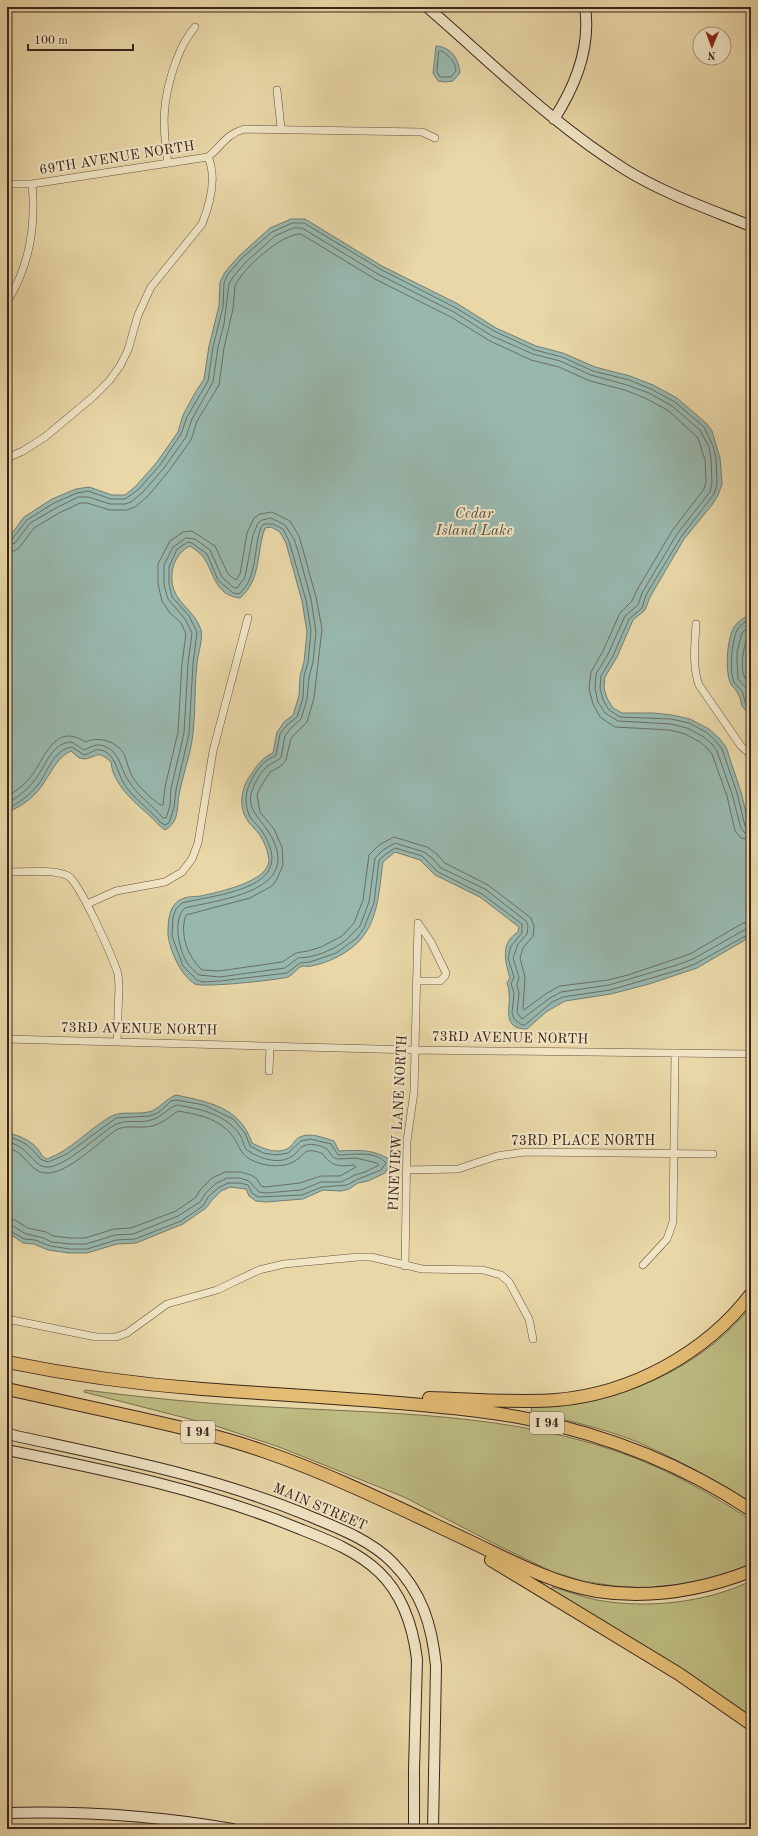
<svg xmlns="http://www.w3.org/2000/svg" width="758" height="1836" font-family="'Old Standard TT',serif">
<rect width="100%" height="100%" fill="#e9d7a7"/>
<filter id="stains"><feTurbulence type="fractalNoise" baseFrequency=".005" numOctaves="4"/><feColorMatrix values="0 0 0 0 .2 0 0 0 0 .09 0 0 0 0 .02 0 0 0 .5 -.17"/></filter>
<radialGradient id="worn" r=".72"><stop offset=".6" stop-color="#630" stop-opacity="0"/><stop offset="1" stop-color="#630" stop-opacity=".3"/></radialGradient>
<path fill="#bdbc82" stroke="#7c704f" d="M751,1307V1503C714,1479 675,1458 635,1441C602,1428 566,1420 531,1412L532,1407C546,1406 562,1407 577,1404C644,1392 707,1360 751,1307Z
M85,1390C140,1397 197,1403 253,1406C381,1414 514,1411 635,1458C676,1474 714,1496 751,1520V1566L738,1572L681,1585L647,1588L614,1586L583,1581L553,1572L499,1546L404,1497L279,1447L213,1425L84,1392Z
M751,1581V1716L684,1671L551,1590L552,1587C567,1591 582,1597 597,1600C647,1609 705,1603 751,1581Z"/>
<path fill="#98b8ae" stroke="#737d74" d="M436,46C451,47 459,59 460,73L453,81L445,82L438,81L433,73Z
M291,219H305L382,266L458,304L496,328L536,346L563,353L595,367L630,376L653,385L677,398L707,424L712,431L720,458L722,484L718,495L712,505L684,539L650,597L645,610L633,620L617,657L605,677L604,688L607,698L613,708L622,713H653L672,715L690,719L709,729L719,738L726,747L741,792L751,832V936L745,940L697,968L649,984L611,994L565,1001L546,1012L527,1029C501,1029 511,1008 509,993C509,990 508,986 507,983L510,978C505,961 500,943 518,932L519,927L480,897L435,875L420,860L395,852L383,862C379,888 379,918 361,939C350,952 329,963 311,966C309,967 305,966 302,966C297,968 293,975 288,977C278,980 202,988 195,984C181,976 170,951 168,935C168,924 168,906 180,900C186,896 194,897 201,896C218,892 269,882 269,860C268,849 262,836 254,828C252,825 249,824 248,821C238,808 241,788 250,776C257,766 261,758 273,753L277,732L284,722L293,715L299,696L300,676L304,662L307,632L302,601L286,543L280,532L271,527L265,528C256,552 262,579 240,598C215,595 215,575 204,558C201,553 194,549 190,546C176,553 171,567 172,582C174,603 196,611 201,630C203,640 198,654 197,663C194,687 196,710 193,733C191,753 184,771 180,790C176,805 181,821 165,830C159,826 155,821 149,815C133,801 113,784 111,762C97,750 99,756 85,759L79,758L71,751C58,757 53,769 45,781C37,795 22,807 7,812V540L24,517L52,499L76,489L89,487L112,495H125L136,486L157,462L178,432L183,415L195,393L204,379L209,346L219,306L220,282L225,272L239,256L270,228Z
M751,614V715C737,705 744,703 737,692C735,688 731,686 730,682C725,670 727,638 734,627C738,621 745,617 751,614Z
M176,1095C209,1102 240,1107 252,1143C264,1149 280,1156 291,1146C294,1143 296,1138 300,1137C310,1132 324,1138 334,1141L339,1151C360,1150 374,1149 392,1161L385,1173L368,1181L358,1183L349,1189L341,1191L323,1190L303,1199L266,1202L256,1201L249,1196L246,1189L230,1187L221,1191L212,1200L206,1208L183,1224L136,1243L117,1244L87,1253H69L48,1250L34,1244L23,1243L7,1232V1133C20,1135 37,1143 42,1156L47,1159C71,1150 87,1131 108,1118C120,1110 134,1115 148,1112C159,1110 165,1099 176,1095Z"/>
<g fill="none" stroke-linecap="round" stroke-linejoin="round">
<path stroke="#6a6e65" stroke-width="1" d="M439,51H442C450,57 455,61 456,71L451,77H440L437,72Z
M7,541L12,539L27,520L54,503L77,493L88,491L111,499H125L139,489L160,465L181,434L187,417L208,381L213,347L223,307L224,283L228,274L242,258L272,232L292,223H304L380,269L456,308L494,331L535,350L562,357L593,371L629,380L651,389L675,402L704,427L713,446L716,458L717,484L714,494L681,537L646,595L642,608L629,619L613,656L601,676L600,688L603,700L609,710L620,717L671,719L689,723L706,732L715,740L722,749L737,793L745,826L751,829
M7,546L15,543L30,523L56,508L78,497H88L110,504H125L131,502L143,492L164,468L186,437L192,419L213,382L218,347L224,324L229,284L233,277L246,262L275,236L293,228H302L378,274L454,312L492,336L533,354L560,361L591,375L627,385L649,393L672,406L700,430L709,447L711,459L712,483L710,492L677,534L642,593L638,605L625,616L608,654L596,674L595,689L598,702L605,713L618,721L671,724L687,728L704,737L712,744L717,751L732,794L741,828L745,833L751,834
M7,552L14,551L19,548L34,528L59,513L80,503H87L110,510H127L135,507L148,496L168,472L191,440L197,421L219,385L224,348L233,309L235,286C242,269 282,233 301,234L375,279L451,317L490,341L531,360L559,367L590,381L625,390L647,399L669,411L698,438L705,460L706,482L704,489L672,531L637,590L632,601L620,613L603,651L591,672L589,689L593,704L600,717L615,727L670,730L685,734L700,742L707,748L712,754L727,796L735,831L741,838L751,840
M751,618C746,621 740,625 737,630C732,640 729,672 734,682C736,686 740,688 742,691C745,699 744,705 751,710
M751,624L742,633L737,652V662L738,679L746,688L751,704
M751,631C744,639 739,668 745,678C746,680 749,683 751,685
M7,796C15,792 23,786 29,779C44,761 54,721 85,742C99,736 118,741 125,756C127,763 129,770 132,776C139,788 150,797 160,805H163L165,787L178,732L182,663L186,634L181,623L170,613L162,601L158,584V564L170,541L183,532L192,531L215,546L228,574L236,580L240,574L247,533L254,518L260,514L272,512L290,521L299,536L303,550L316,597L322,629L314,698L307,722L291,738L286,760L281,766L270,772L260,788L257,795L260,812L274,829L282,847L283,865L276,881L272,886L250,898L186,915C179,934 188,957 202,970L219,971L282,962L296,953L308,951L321,947L342,936L354,923L363,900L369,855L379,845L394,837L427,847L437,854L445,863L488,885L531,918L534,926L533,936L523,948L520,958L525,977L523,1008L524,1010L547,993L560,986L608,980L628,975L690,954L743,923L751,922
M7,803C17,798 27,790 34,781C45,768 51,742 72,742L84,750C91,747 96,743 104,746C120,752 120,768 128,780C137,795 152,805 163,818H166L170,806L171,789L184,733L188,663L192,633L185,619L168,599L164,585V565L173,547L186,538L195,539L210,550L222,577L234,588H237L245,577L253,535L258,523L262,520L271,518L285,525L294,539L298,551L311,599L316,632L313,662L309,677L307,699L301,719L291,728L285,736L281,757C277,762 273,762 268,766C261,771 253,785 251,794C248,810 260,819 268,831C307,891 222,899 185,908C172,918 179,952 188,964C191,968 195,972 199,975L220,977L285,968L298,958L309,957L323,953L334,948L345,941L360,926L369,902L375,858L383,850L395,843L424,852L433,859L441,868L485,889L526,921L528,926L527,934L518,944L513,958L519,977L517,985L519,993L517,1013L522,1019L550,998L561,992L609,985L677,965L693,959L746,929L751,928
M7,808C19,804 29,795 37,786C48,773 52,750 72,747L84,755C91,754 94,748 101,750C115,753 117,771 123,782C132,798 149,808 160,822L165,825L169,823L174,807L176,790L189,734L193,664L197,632L189,616L172,597L169,584V567L177,549L188,542L192,543L207,554L218,580L233,593L239,594C258,578 253,549 261,527L264,524H273L283,529L289,541L306,600L311,631L308,662L304,676L303,698L297,717L287,725L280,734L276,755C273,758 269,758 266,761C257,768 250,781 247,791C245,799 246,811 251,818C253,821 256,824 259,827C303,888 224,893 182,903L176,909L173,917L172,936L183,966L197,980L202,982L220,981L287,973L300,963L310,962L336,953L357,938L364,928L374,903L379,860L386,854L395,848L422,856L438,872L482,894L522,924V933L511,946L508,958L514,977L511,984L514,993L512,1013L514,1019L522,1025H525L552,1002L563,997L610,990L679,970L695,964L751,933
M7,1137C21,1139 32,1147 40,1159L48,1162L67,1154L116,1118L149,1116L158,1113L171,1101L176,1100L204,1105L233,1119L245,1133L250,1146L263,1153L276,1155L288,1153L301,1141L310,1139L331,1144L338,1155C353,1155 375,1150 386,1163L381,1170L356,1180L347,1185L322,1187L302,1195L258,1197L252,1193L248,1185L240,1183H228L218,1188L208,1197L203,1206L181,1221L135,1239L116,1240L87,1249H70L50,1246L35,1240L24,1239L7,1229
M7,1142C28,1145 34,1167 46,1167C63,1169 98,1135 113,1126C124,1118 139,1124 151,1120C162,1117 169,1107 177,1105C200,1109 226,1114 240,1135C243,1139 243,1145 246,1149C257,1158 278,1165 291,1157C297,1154 300,1146 306,1145C313,1143 321,1146 327,1149L333,1157L337,1159L356,1158L377,1163L379,1165L365,1172L355,1175L341,1182H321L301,1190L266,1193L259,1192L249,1181L240,1178H227L215,1184L205,1194L200,1202L178,1216L133,1234L115,1235L86,1244H70L51,1242L44,1238L26,1234L13,1226L7,1224
M7,1148C25,1150 29,1173 47,1173C67,1174 99,1142 116,1130C126,1124 141,1129 152,1126C163,1123 169,1117 178,1111C195,1114 213,1117 226,1129C243,1143 234,1156 262,1164C274,1167 289,1167 299,1158C302,1156 305,1151 308,1151C313,1150 319,1152 323,1154C331,1166 339,1167 354,1165L356,1167L340,1176H321L300,1183L265,1187L261,1186L257,1179L251,1175L241,1172H225L212,1178L201,1189L195,1198L176,1211L131,1228L114,1229L85,1238H70L53,1236L46,1232L28,1228L15,1220L7,1218"/>
<defs>
<path id="street" d="M277,90L281,128
M168,163C162,125 162,101 175,64C181,48 184,41 195,27
M7,184H32L208,157C222,146 225,135 244,129L422,132L435,138
M7,302C29,267 36,225 32,184
M7,458L23,451L45,437L94,396L109,381L120,366L128,350L138,315L151,287L202,224C210,204 217,177 208,157
M696,624C695,644 692,666 699,685L741,746L751,755
M7,872C23,872 54,869 68,876C80,883 113,958 118,974L119,986L117,1042
M87,904L116,891L165,882L182,872L192,859L198,843L213,751L248,618
M7,1039L414,1050L751,1054
M269,1071L270,1046
M407,1170L458,1169L497,1156L525,1152L713,1154
M643,1265L667,1239L673,1222L675,1053
M405,1266L407,1141L414,1092L418,923L431,942L446,973L445,976L440,981H416
M7,1319L96,1337H116L127,1333L167,1304L217,1290L259,1270L284,1264L358,1257H371L422,1269L483,1270L501,1275L509,1282L529,1319L533,1339"/>
<path id="secondary" d="M427,7C492,63 553,125 626,170C665,194 709,209 751,226
M554,119C576,85 591,48 585,7
M7,1434C111,1457 215,1476 314,1518C341,1529 371,1541 392,1562C422,1592 432,1625 436,1666L433,1829
M7,1450C106,1470 206,1490 300,1529C328,1540 357,1551 379,1572C403,1595 413,1627 417,1659L414,1769V1829
M7,1813C82,1811 158,1816 232,1829"/>
<path id="highway" d="M7,1362C71,1375 136,1384 202,1389C278,1395 355,1398 432,1406C464,1409 496,1412 528,1419C607,1435 683,1465 751,1510
M7,1389C48,1398 89,1407 130,1416C175,1426 220,1436 263,1451C333,1475 399,1508 465,1539C508,1559 550,1583 597,1591C649,1599 702,1590 751,1571
M429,1398C471,1399 514,1403 556,1400C631,1394 706,1353 751,1294
M491,1560L679,1674L751,1724"/>
</defs>
<use href="#street" stroke="#66523f" stroke-width="8"/>
<use href="#secondary" stroke="#3b251c" stroke-width="12"/>
<use href="#highway" stroke="#3b251c" stroke-width="14"/>
<use href="#street" stroke="#f1e5c6" stroke-width="7"/>
<use href="#secondary" stroke="#f1e5c6" stroke-width="10"/>
<use href="#highway" stroke="#e4bc74" stroke-width="12"/>
</g>
<g text-anchor="middle" dominant-baseline="central" stroke-width="4" stroke-linejoin="round" paint-order="stroke">
<g fill="#f1e5c6" stroke="#725f4f" stroke-width="1">
<rect x="530" y="1412" width="34" height="22" rx="3"/>
<rect x="181" y="1421" width="34" height="22" rx="3"/>
</g>
<g font-size="13" font-weight="bold" fill="#3b251c">
<text x="547" y="1423">I 94</text>
<text x="198" y="1432">I 94</text>
</g>
<g font-size="14" fill="#3b251c" stroke="#f1e5c6">
<text transform="translate(117 158) rotate(-9)">69TH AVENUE NORTH</text>
<text transform="translate(139 1029) rotate(1)">73RD AVENUE NORTH</text>
<text transform="translate(510 1038) rotate(1)">73RD AVENUE NORTH</text>
<text transform="translate(398 1123) rotate(-87)">PINEVIEW LANE NORTH</text>
<text x="583" y="1141">73RD PLACE NORTH</text>
<text transform="translate(320 1507) rotate(23)">MAIN STREET</text>
</g>
<g font-size="15" font-style="italic" fill="#524a40" stroke="#f1e5c6">
<text x="474" y="514">Cedar<tspan x="474" dy="17">Island Lake</tspan></text>
</g>
</g>
<rect width="758" height="1836" fill="none" stroke="#e9d7a7" stroke-width="24"/>
<rect x="8" y="8" width="742" height="1820" fill="none" stroke="#3b251c" stroke-width="2"/>
<rect x="12" y="12" width="734" height="1812" fill="none" stroke="#3b251c"/>
<g transform="translate(712 46) rotate(181)"><circle r="19" fill="#f1e5c6" stroke="#a89882"/>
<path d="M0-3L7 15L0 10L-7 15Z" fill="#8f2418"/>
<text y="-6" font-size="11" font-weight="bold" text-anchor="middle" fill="#3b251c">N</text>
</g>
<path d="M28 44v6h105v-6" fill="none" stroke="#3b251c" stroke-width="2"/>
<text x="34" y="44" font-size="12" fill="#3b251c" stroke="#f1e5c6" stroke-width="3" paint-order="stroke">100 m</text>
<rect width="100%" height="100%" filter="url(#stains)"/>
<rect width="100%" height="100%" fill="url(#worn)"/>
</svg>
